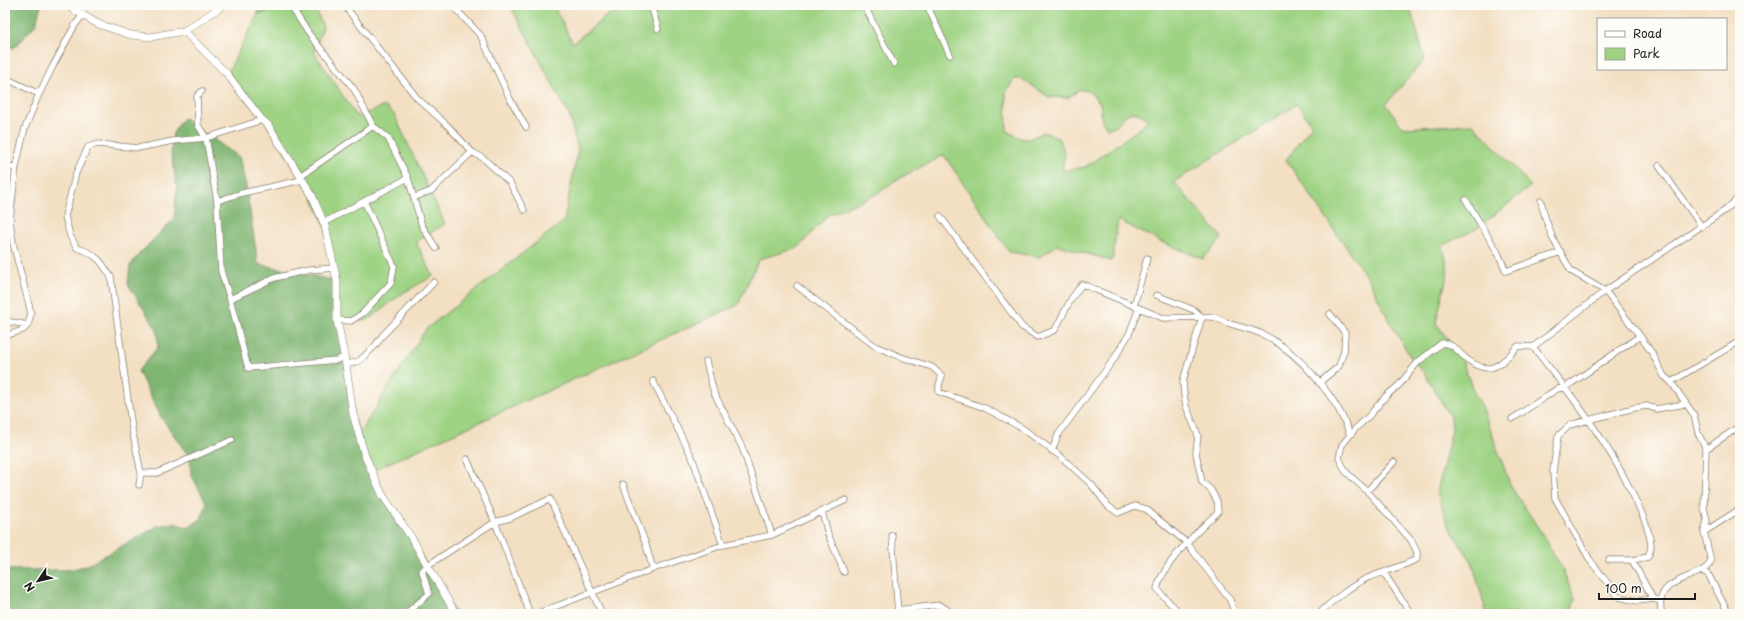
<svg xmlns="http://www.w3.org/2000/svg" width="1745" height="619" font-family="'Playpen Sans',sans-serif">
<rect width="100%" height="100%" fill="#fdfcf7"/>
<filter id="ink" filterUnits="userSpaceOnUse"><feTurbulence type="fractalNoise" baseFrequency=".025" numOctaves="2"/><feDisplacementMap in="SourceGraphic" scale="8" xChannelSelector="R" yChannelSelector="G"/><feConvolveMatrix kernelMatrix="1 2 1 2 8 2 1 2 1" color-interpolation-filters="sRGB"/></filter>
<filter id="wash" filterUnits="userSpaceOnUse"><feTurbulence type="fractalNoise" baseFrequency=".012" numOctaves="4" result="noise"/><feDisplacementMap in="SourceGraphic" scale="16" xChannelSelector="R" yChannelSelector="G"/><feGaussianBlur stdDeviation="0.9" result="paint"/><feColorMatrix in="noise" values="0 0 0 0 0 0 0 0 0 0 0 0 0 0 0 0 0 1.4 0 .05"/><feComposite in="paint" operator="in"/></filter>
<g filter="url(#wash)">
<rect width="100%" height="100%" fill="#f3dfc2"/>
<path fill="#9ed383" stroke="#5d7850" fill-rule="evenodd" d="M300,5H314L323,27L314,52L357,117L384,106L394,114L445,224L416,242L433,276L403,293L368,320H337V281L325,226L312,195L268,125L227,74L258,14Z
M510,5H553L573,43L620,5H1055L1071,8L1077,5H1409L1425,59L1386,104L1403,128L1473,124L1531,186L1476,229L1443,245L1448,271L1436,323L1461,358L1473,390L1483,409L1511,487L1539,529L1562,568L1575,600L1570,614H1487L1472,562L1448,525L1437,492L1452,430L1451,418L1425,374L1411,358L1389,320L1369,280L1286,160L1312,125L1297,104L1174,182L1222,238L1203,259L1159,241L1118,220L1112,261L1057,245L1040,257L1009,252L944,155L896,180L875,195L828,215L798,248L759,259L738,305L371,471L359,434L426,329L564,221L578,150L569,115ZM1014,79H1022L1049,97L1067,98L1080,90H1088L1100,103L1102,121L1107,128L1115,127L1125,115L1132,112L1141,114L1147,120L1142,127L1085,167L1062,171L1065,154L1059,138L1043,132C1026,142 1024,141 1007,131L1006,93Z"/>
<path fill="#7eb571" stroke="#4d6846" d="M5,5H41L36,24L14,48L5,46Z
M257,5H300L258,14Z
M183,118L239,157L246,186L258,264L337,281V320L353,414L371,471L456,614H5V570H66L86,566L158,526L174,523L188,528L201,519L207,504L191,474L190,458L161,417L138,371L158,347L157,330L128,284L130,266L140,253L174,219L177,187L171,152L173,133Z"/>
</g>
<g filter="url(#ink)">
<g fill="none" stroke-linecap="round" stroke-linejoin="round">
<defs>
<path id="minor" d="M290,5L309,34L354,89L373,126L388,138L408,178L422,226L436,248
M344,5L417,98L447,125L472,152L483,158L510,183L524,210
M452,5L481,36L510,99L526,127
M651,5L658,29
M864,5L894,64
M927,5L950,55
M5,78L39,94
M1740,95L1739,98L1740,100
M262,120L206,138L217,201L221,271L230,299L248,368L337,360L344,357
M5,165L16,168
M1659,166L1702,227
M300,176L373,126
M415,197L431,191L472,152
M1466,200L1498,253L1506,271L1561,252
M217,201L242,193L302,180
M1541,201L1545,217L1553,239L1571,271L1605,291L1640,336L1652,353L1664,376L1671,382L1694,415L1698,433L1706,449L1704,508L1707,521L1704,532L1711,561C1704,581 1651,574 1662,614
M940,216L1022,327L1038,337L1055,330L1071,299L1082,284L1163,318L1202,317
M323,223L408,178
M797,286L875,346L901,357L932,367L942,376L939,385V392L985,408L1022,428L1060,456L1091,484L1108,506L1118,513L1135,506L1146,509L1187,543L1230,600L1235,614
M1156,295L1194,310L1202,317
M230,299L274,278L309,270L334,268
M1134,306L1147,258
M337,320L351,321L363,313L391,283L394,266L364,201
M5,321L28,325
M5,336L23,330L28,325L31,313L13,243L10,220L16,166L25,128L39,94L53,66L75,25L83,15
M1533,347C1571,394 1609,443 1635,499C1642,513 1650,530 1651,546C1651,549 1649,554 1648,557L1632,560H1609
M706,361L714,393L742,447L772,535
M346,365L359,361L375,346L382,336L434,282
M653,381L692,457L723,545
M1671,382L1740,341
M1319,383L1339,366L1344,351L1345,333L1330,314
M1512,419L1557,389L1566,387L1640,336
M1706,449L1740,426
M1052,451L1058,435L1114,359L1129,334L1139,308
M467,459L495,522L530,614
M141,473H157L232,440
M623,484L645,542L653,569
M139,485L141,473L132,429L111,277C101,261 97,254 77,248L70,236L65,216L76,173L88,147L98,144L138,148L173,141L206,138L198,125L197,96L202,91
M1367,491L1394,462
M822,512L828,534L844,572
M1704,532L1740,509
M892,535L898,614
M1632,560L1653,599L1657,600
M1702,571L1708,574L1729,614
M1384,573L1411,614
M1653,599L1638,601L1618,597L1590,560L1555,498L1553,471L1558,436L1570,425L1634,408L1647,406L1656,409L1685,404
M897,610L940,605L952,613
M405,614L429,594L422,571L428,565L495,522L510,518L550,499L602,614
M536,614L653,569L723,545L772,535L846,500
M1181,614L1163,596L1157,588C1165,561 1198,531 1218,512L1217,501L1211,490L1202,482L1196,453L1198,435L1186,406L1184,395L1183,381L1202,317C1218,316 1217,319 1231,324C1243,328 1255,330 1266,336C1300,354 1338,398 1350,435
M1319,614C1329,603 1356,582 1370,577C1386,571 1401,567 1417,559V552L1411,540L1367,491L1346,472L1339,458L1342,445L1355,429L1368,417L1386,396L1399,385L1418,362L1442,343C1452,344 1455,348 1462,355C1488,378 1498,368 1518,346L1533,347L1605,291L1727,209L1740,196"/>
<path id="tertiary" d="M66,5L98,24L131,35L150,37L184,31L224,5
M184,31L227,74L262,120L268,125L312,195L325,226L337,281V320L346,365L353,414L365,456L382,494L411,537L456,614"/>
</defs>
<use href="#minor" stroke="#887e6f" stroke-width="7"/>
<use href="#tertiary" stroke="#887e6f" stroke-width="8"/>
<use href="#minor" stroke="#fff" stroke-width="5.5"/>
<use href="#tertiary" stroke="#fff" stroke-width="7"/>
</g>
</g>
<rect width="1745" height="619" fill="none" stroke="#fdfcf7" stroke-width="20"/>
<rect x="1597" y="18" width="130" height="52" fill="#fdfcf7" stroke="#a3a29f"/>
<rect x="1605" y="31" width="20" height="6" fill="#ffffff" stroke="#a3a29f"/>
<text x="1633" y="38" font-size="12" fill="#1c1c1c">Road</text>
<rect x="1605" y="48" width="20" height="12" fill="#9ed383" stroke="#a3a29f"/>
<text x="1633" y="58" font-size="12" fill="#1c1c1c">Park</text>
<g transform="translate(38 581) rotate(235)" stroke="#fdfcf7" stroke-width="3" paint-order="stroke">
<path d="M0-3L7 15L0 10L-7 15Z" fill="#1c1c1c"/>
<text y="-6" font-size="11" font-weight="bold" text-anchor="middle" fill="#1c1c1c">N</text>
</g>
<path d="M1599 593v6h96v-6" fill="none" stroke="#1c1c1c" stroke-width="2"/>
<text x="1605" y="593" font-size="12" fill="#1c1c1c" stroke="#fdfcf7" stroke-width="3" paint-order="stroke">100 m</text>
</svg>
